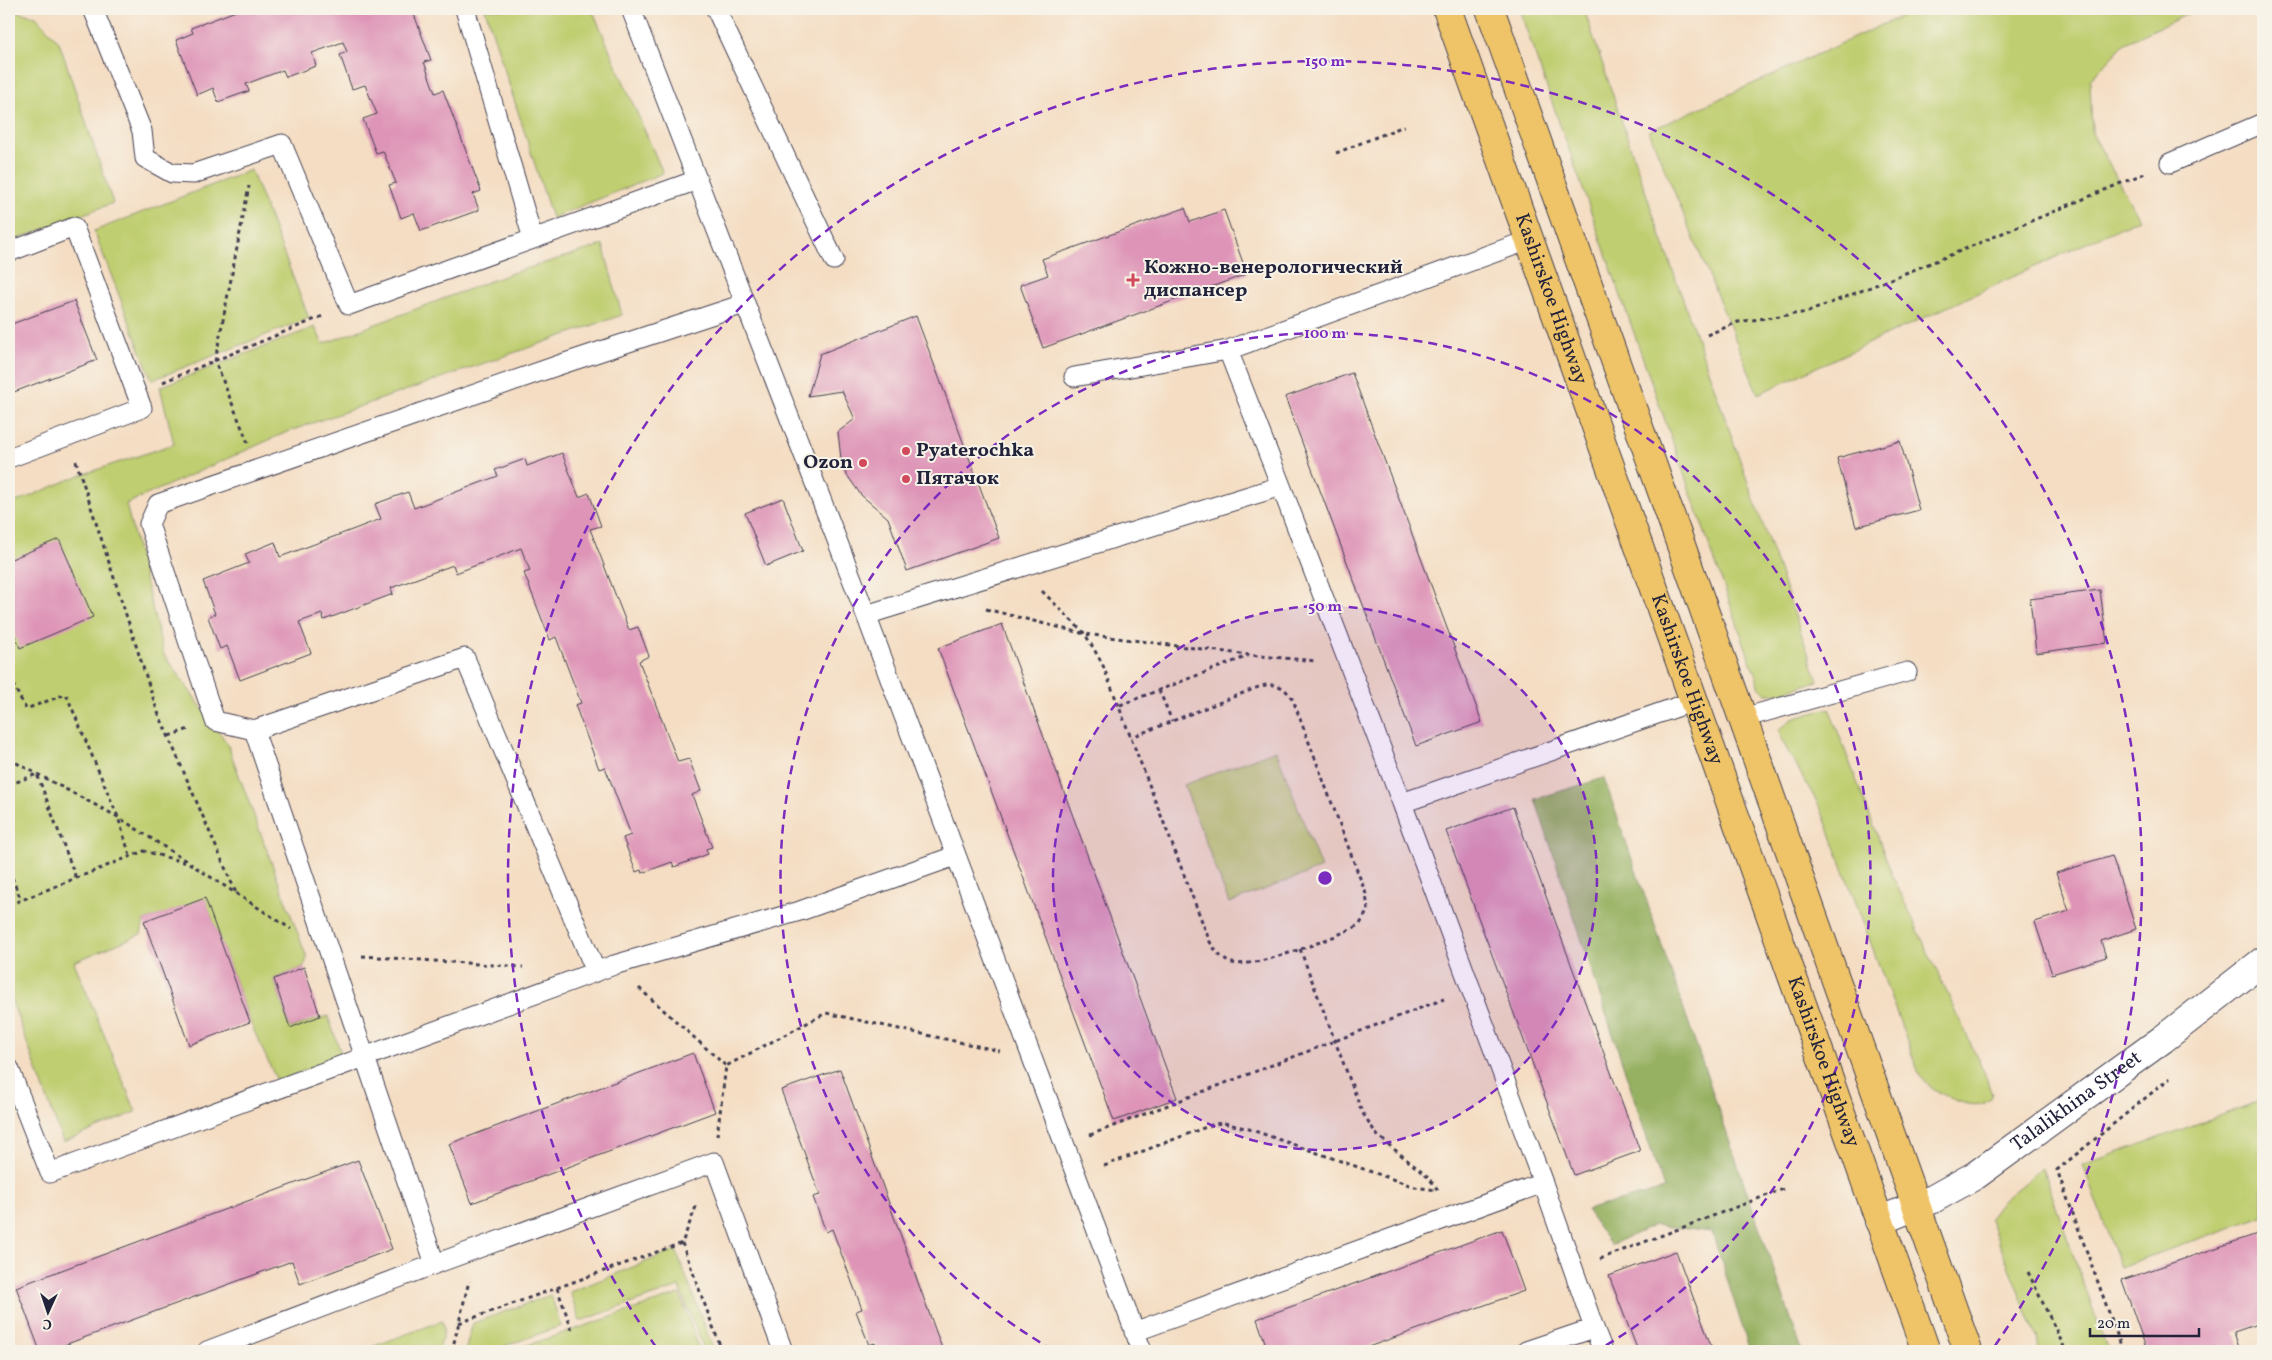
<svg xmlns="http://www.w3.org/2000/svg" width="2272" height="1360" font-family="Vollkorn,serif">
<rect width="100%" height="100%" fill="#f7f3e8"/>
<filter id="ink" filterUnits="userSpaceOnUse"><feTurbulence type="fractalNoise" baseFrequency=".02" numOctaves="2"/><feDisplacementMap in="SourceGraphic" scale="10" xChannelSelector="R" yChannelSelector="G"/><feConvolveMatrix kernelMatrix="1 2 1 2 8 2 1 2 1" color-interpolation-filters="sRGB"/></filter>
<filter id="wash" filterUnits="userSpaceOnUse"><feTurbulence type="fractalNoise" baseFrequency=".0096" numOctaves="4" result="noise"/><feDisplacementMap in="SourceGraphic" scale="20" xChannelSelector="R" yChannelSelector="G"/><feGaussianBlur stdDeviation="1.12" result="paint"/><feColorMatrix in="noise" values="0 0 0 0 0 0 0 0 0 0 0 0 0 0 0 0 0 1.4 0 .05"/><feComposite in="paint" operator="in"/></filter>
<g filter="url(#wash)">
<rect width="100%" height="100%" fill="#f4ddc2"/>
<path fill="#bfce70" stroke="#707856" d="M9,9L36,17L59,42L113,203L9,242Z
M485,9H592L663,173L552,218Z
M1519,9H1584L1654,217L1818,681L1776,694H1766L1760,688Z
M1917,9H2186L2188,14L2125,43L2090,80L2092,133L2139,219L1758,394L1649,131Z
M251,170L309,318L152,380L94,231Z
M603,245L622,315L287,432L126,504L164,655L227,743L307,958L304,967L274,979L290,1028L328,1016L342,1056L277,1081L250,1022L205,899L144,921L141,934L74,962L136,1112L63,1142L9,993V505L78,476L174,444L160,387L315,327L323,344L509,274Z
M1829,708L1893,877L1985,1074L1992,1095L1991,1098C1976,1117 1931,1091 1920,1076L1821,809L1781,739L1779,730L1792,719Z
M1276,750L1321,868L1229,903L1184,785Z
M2263,1100V1216L2120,1267L2083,1165Z
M2042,1168L2108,1351H2039L2037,1337L1989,1218L2002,1201Z
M676,1250L714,1351H705L679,1287L580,1321L570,1292Z
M680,1294L700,1351H510Z
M551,1295L561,1326L502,1347L503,1351H465L473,1323Z
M442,1321L444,1330L439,1351H361Z"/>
<path fill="#97b162" stroke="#5c6a4e" d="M1604,778L1802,1351H1750L1712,1232L1655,1225L1611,1245L1586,1210L1664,1189L1535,799Z"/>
<g id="blocks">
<path fill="#de94b7" d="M241,9H412L431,60L424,62L435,93L443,90L481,191L473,194L479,210L421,231L414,213L401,218L389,185L396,183L383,151L376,153L363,119L377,114L365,85L352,89L340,55L347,52L343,42L312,53L316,66L286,77L283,70L246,84L249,91L218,102L213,88L197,95L176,40L193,33L191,28Z
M1185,208L1190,222L1224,210L1247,274L1043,348L1020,285L1048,275L1042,259Z
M74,301L97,360L9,394V325Z
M916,316L999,538L907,571L888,518L861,495L842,468L838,432L855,419L842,391L808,396L820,354Z
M1352,373L1482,722L1416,746L1285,397Z
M1900,441L1919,510L1856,527L1837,458Z
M562,453L579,497L589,493L601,526L590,529L629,630L638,627L649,656L639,661L678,762L689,759L701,791L692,795L712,847L706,849L708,854L674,867L672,862L642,873L641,870L636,872L623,838L631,835L605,767L599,769L575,705L581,703L556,637L550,640L524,573L530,571L521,548L456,573L453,565L391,588L393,594L324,620L322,614L299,622L311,653L240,680L227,646L220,649L208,617L215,614L203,581L249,563L245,554L275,542L280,557L381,519L375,504L408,492L414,508L498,476L495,470L525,459L527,466Z
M783,498L803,551L766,566L745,513Z
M59,539L93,617L20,648L9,622V560Z
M2100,590L2107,643L2036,653L2030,599Z
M1002,624L1177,1098L1114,1121L938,648Z
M1513,807L1640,1151L1574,1175L1446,831Z
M2112,856L2136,929L2101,941L2106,957L2052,974L2035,922L2069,911L2056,873Z
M205,898L250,1022L189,1045L144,921Z
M304,967L320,1016L290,1028L274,979Z
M693,1053L715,1112L472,1203L449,1144Z
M840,1069L943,1351H878L875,1343L869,1345L856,1311L862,1309L832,1229L826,1232L813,1197L820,1195L781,1090Z
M358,1160L392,1249L300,1284L292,1261L48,1351H40L16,1287Z
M1502,1230L1524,1291L1357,1351H1268L1257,1319Z
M2263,1232V1322L2234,1332L2240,1351H2147L2122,1280Z
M1676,1251L1713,1351H1638L1609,1276Z"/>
</g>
</g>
<g filter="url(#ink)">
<use href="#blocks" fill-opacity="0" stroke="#423e4f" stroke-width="1"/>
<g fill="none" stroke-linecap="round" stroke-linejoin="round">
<defs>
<path id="service" d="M93,9L142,131L145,158L172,173L193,174L282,144L349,305L697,180
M465,9L533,239
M631,9L866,615L1142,1351
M716,9L834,260
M2170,163L2263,123
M9,252L74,227L142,408L9,458
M1074,377L1228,350L1529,240
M1281,486L1402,803
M866,615L1281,486L1228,350
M1743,718L1907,672
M596,972L465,658L254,730L215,721L149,524L158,504L559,365L744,304
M9,1068L50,1173L614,965L800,911L955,856
M1543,1183L1594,1328
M435,1264L714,1162L783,1351
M1134,1332L1543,1183L1402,803L1694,701
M207,1351L435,1264L254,730
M1526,1351L1594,1328L1603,1351"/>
<g id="minor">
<path id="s1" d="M1879,1221L1933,1199L1976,1175L2163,1039L2263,961"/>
</g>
<g id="primary">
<path id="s2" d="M1447,9L1926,1351"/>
<path d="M1490,9L1968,1351"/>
</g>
</defs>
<use href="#service" stroke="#423e4f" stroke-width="21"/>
<use href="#minor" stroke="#423e4f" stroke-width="30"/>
<use href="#primary" stroke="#423e4f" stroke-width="30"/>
<path stroke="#423e4f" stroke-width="3" stroke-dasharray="4 4" stroke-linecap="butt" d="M1281,10L1284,9
M1336,153L1404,126
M1707,335L1738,322L1808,312L1953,254L2145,173
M163,382L323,316
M248,443L215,361L249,186
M76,461L157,710L236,893
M1042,591L1085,634L1102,663L1210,942C1216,951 1221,960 1232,963C1255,969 1338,937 1360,924L1368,910L1366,894L1293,700C1285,687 1277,682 1261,686L1132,737
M986,609L1085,634L1249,655L1317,661
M9,677L26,709L66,694L118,817L130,856
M1159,690L1172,721
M1120,705L1248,656
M169,736L189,729
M9,759L118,817L291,929
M9,785L37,774L76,878
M9,870L21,900
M9,905L144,851L187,863
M1300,949L1362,1112L1377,1135L1429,1178L1438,1190
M362,956L523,967
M639,988L726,1066
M1090,1135L1444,999
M717,1136L726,1066L826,1013L1000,1051
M1104,1166L1214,1124L1224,1123L1249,1129L1415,1187L1436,1190
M682,1243L722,1351
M1600,1259L1786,1188
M2028,1272L2066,1351
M557,1288L572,1330
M459,1323L682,1243L697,1204
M452,1351L469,1281
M2123,1351L2057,1170L2170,1078"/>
<use href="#service" stroke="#fff" stroke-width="19"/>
<use href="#minor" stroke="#fff" stroke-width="28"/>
<use href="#primary" stroke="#efc469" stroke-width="28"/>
</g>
</g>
<circle cx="1325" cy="878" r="272" fill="#7b2cbf" fill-opacity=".12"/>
<g fill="none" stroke="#7b2cbf" stroke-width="2.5" stroke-dasharray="9 6">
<circle cx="1325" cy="878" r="272"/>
<path d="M1053 1350A545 545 0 1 1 1598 1350"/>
<path d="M656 1347A817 817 0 1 1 1994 1347"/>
</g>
<g fill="#d1495b" stroke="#f7f3e8" stroke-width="2">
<path d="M1130.5 272.5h5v5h5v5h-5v5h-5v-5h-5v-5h5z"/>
<circle cx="906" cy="451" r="5"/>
<circle cx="863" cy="463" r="5"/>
<circle cx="906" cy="479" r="5"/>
</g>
<g text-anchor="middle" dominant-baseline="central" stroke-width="4" stroke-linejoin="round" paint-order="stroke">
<g font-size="20" font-weight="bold" fill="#22223b" stroke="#f7f3e8" text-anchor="start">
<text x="1144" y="268">Кожно-венерологический<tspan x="1144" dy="23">диспансер</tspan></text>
<text x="916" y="451">Pyaterochka</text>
<text x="853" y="463" text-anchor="end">Ozon</text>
<text x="916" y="479">Пятачок</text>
</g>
<g font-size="20" fill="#22223b" stroke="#f7f3e8">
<text stroke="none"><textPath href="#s2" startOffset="308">Kashirskoe Highway</textPath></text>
<text stroke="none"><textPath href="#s2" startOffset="712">Kashirskoe Highway</textPath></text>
<text stroke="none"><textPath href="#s2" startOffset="1118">Kashirskoe Highway</textPath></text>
<text stroke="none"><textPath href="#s1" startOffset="232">Talalikhina Street</textPath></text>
</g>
</g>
<circle cx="1325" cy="878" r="8" fill="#7b2cbf" stroke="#f7f3e8" stroke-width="2.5"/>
<g font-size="15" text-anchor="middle" font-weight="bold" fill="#7b2cbf" stroke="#f7f3e8" stroke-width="4" stroke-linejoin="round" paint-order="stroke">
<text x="1325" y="66">150 m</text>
<text x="1325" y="338">100 m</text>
<text x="1325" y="611">50 m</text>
</g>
<rect width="2272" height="1360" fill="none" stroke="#f7f3e8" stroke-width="30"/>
<g transform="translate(48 1312) rotate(183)" stroke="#f7f3e8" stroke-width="4" paint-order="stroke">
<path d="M0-4L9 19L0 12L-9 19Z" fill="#22223b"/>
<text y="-8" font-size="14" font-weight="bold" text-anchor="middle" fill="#22223b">С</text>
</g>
<path d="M2090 1328v8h109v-8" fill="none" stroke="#22223b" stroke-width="2.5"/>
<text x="2097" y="1328" font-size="15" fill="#22223b" stroke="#f7f3e8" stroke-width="4" paint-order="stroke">20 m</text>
</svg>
